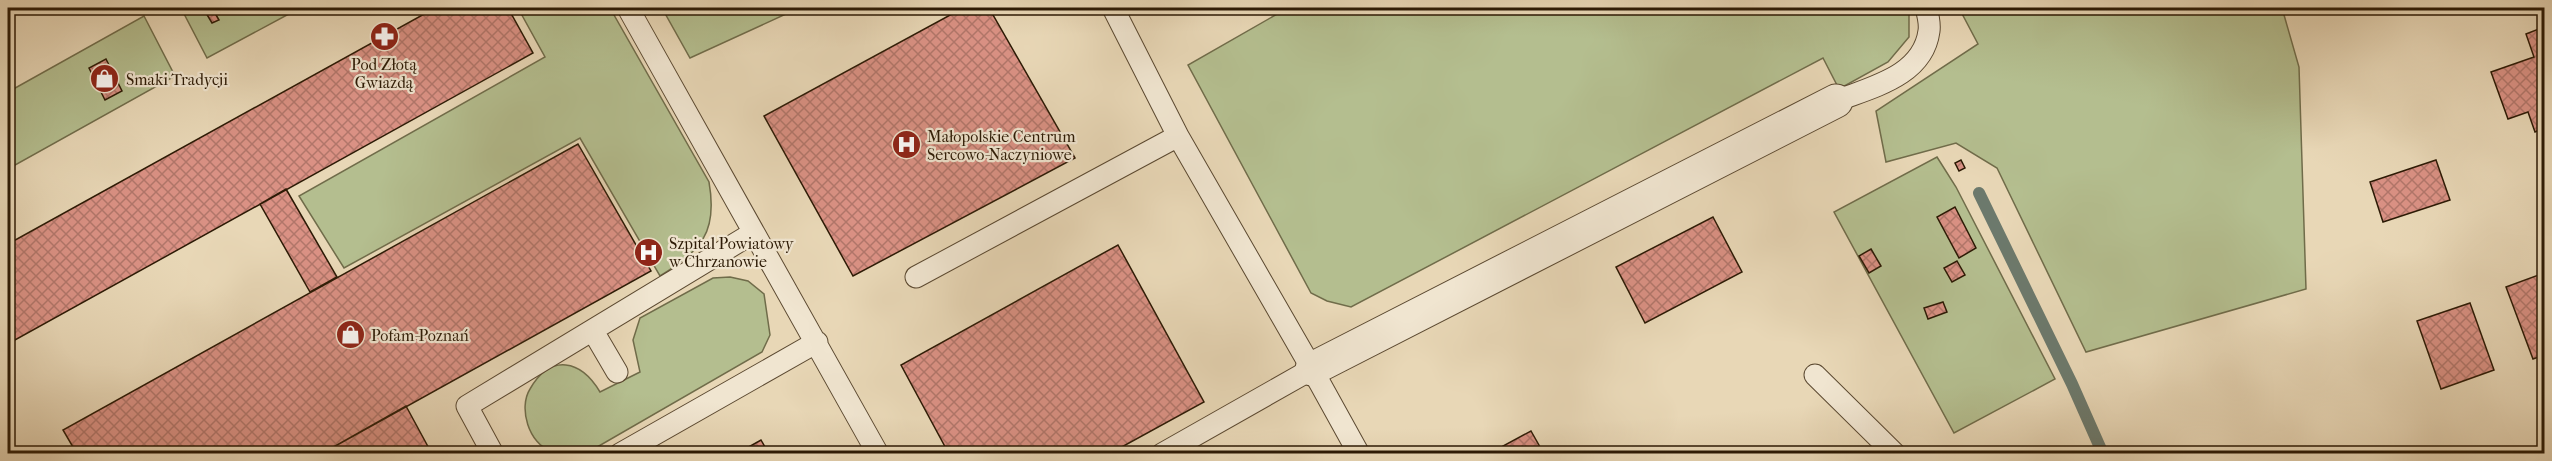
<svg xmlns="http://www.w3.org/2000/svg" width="2552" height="461" font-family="'IM FELL French Canon',serif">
<defs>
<pattern id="building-cross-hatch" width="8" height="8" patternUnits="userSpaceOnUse" patternTransform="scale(1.5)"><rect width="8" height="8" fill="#da9184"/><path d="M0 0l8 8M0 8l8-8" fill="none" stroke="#b1766a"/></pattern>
</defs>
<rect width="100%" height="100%" fill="#e8d7b6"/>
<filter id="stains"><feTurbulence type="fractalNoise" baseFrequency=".00333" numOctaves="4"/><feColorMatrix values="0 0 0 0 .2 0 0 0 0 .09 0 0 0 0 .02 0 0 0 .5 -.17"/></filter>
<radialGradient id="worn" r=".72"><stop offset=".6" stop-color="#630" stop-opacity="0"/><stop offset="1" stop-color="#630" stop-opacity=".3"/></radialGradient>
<path fill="#b4be8f" stroke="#706c4a" stroke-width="1.5" d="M181,8H300L207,58Z
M518,8H610L709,182C718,233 701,250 660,276L580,138L344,268L299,196L545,57Z
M662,8H799L690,58Z
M1276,8H1909V37L1888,62L1839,89L1823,58L1351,307L1327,301L1311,293L1188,65L1279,13Z
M1959,8H2282L2299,67L2306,289L2086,352L1997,168L1956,143L1886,162L1876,111L1978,44Z
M144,16L175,76L8,169V92Z
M1937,157L1956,187L2055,379L1954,433L1834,212Z
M730,277L748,281L764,294L770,335L762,352L592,450C579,452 565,455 551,451C529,444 518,408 530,389C551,353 581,360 600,392L640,372L633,340L640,318L713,278Z"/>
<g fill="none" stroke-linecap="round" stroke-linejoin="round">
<path stroke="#6c796c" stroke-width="12" d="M1979,193L2072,384L2103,454"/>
</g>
<path fill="url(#building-cross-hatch)" stroke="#2c1a05" stroke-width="1.5" d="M203,8H212L219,20L212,23Z
M435,8H508L533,53L15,340L8,327V244Z
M963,8H989L1075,158L853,276L764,116Z
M2544,27V128L2535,132L2528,112L2508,119L2491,72L2534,57L2526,34Z
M106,59L122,91L105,100L89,68Z
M578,144L651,271L321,454H77L63,430Z
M1961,160L1965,168L1959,171L1955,163Z
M2436,160L2450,200L2383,222L2370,182Z
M286,189L337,277L310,292L260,204Z
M1955,207L1976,248L1959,258L1937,217Z
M1713,217L1742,272L1645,323L1616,267Z
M1118,245L1204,402L1109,454H949L901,365Z
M1871,249L1881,266L1869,273L1859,256Z
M1957,261L1965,275L1952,282L1944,268Z
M2544,273V355L2533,359L2506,287Z
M1943,302L1947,312L1928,319L1924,308Z
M2470,303L2494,370L2441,389L2417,321Z
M406,406L432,454H321Z
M1531,431L1544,454H1507L1503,446Z
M761,440L769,454H736Z"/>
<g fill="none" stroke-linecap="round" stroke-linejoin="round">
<defs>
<path id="lane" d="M628,8L878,454
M1113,8L1178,136L1312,369L1162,454
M1836,101C1872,87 1923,76 1929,31C1930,24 1928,15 1926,8
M916,277L1178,136
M593,331L617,372
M1312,369L1359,454
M1815,375L1895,454
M493,454L467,406L753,233
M620,454L817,342"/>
<path id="street" d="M1312,369L1836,101"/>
</defs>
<use href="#lane" stroke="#5b4931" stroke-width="23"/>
<use href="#street" stroke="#5b4931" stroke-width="35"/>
<use href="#lane" stroke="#f0e5d0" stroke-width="21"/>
<use href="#street" stroke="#f0e5d0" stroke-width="33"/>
</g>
<defs>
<symbol id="pharmacy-disc" viewBox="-11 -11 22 22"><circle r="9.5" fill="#8f2418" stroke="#f0e5d0"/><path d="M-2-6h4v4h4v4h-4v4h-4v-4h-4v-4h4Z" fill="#fff"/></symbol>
<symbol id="shop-disc" viewBox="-11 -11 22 22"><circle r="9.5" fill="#8f2418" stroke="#f0e5d0"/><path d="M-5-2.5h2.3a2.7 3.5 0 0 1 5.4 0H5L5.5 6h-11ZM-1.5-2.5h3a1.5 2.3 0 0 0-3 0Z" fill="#fff"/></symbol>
<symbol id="hospital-disc" viewBox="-11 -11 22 22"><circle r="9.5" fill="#8f2418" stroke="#f0e5d0"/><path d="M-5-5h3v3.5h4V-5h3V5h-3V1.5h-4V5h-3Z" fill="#fff"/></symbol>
</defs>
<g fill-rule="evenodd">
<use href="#pharmacy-disc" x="368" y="20" width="33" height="33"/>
<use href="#shop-disc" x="88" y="62" width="33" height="33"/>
<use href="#hospital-disc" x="890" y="128" width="33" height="33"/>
<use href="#hospital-disc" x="632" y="236" width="33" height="33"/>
<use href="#shop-disc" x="334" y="318" width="33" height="33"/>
</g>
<g text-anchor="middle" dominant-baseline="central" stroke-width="4.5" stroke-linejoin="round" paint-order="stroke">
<g font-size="16" fill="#2c1a05" stroke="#f0e5d0" text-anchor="start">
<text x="384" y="64" text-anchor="middle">Pod Złotą<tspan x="384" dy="18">Gwiazdą</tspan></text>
<text x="126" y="79">Smaki Tradycji</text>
<text x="927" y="136">Małopolskie Centrum<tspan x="927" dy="18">Sercowo-Naczyniowe</tspan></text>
<text x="669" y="243">Szpital Powiatowy<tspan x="669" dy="18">w Chrzanowie</tspan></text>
<text x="371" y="335">Pofam-Poznań</text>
</g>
</g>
<rect width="2552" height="461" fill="none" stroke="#e8d7b6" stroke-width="30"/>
<rect x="9" y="9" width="2534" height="443" fill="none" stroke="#2c1a05" stroke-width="3"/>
<rect x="15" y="15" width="2522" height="431" fill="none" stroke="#2c1a05" stroke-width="1.5"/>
<rect width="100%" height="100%" filter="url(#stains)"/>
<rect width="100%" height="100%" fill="url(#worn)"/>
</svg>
